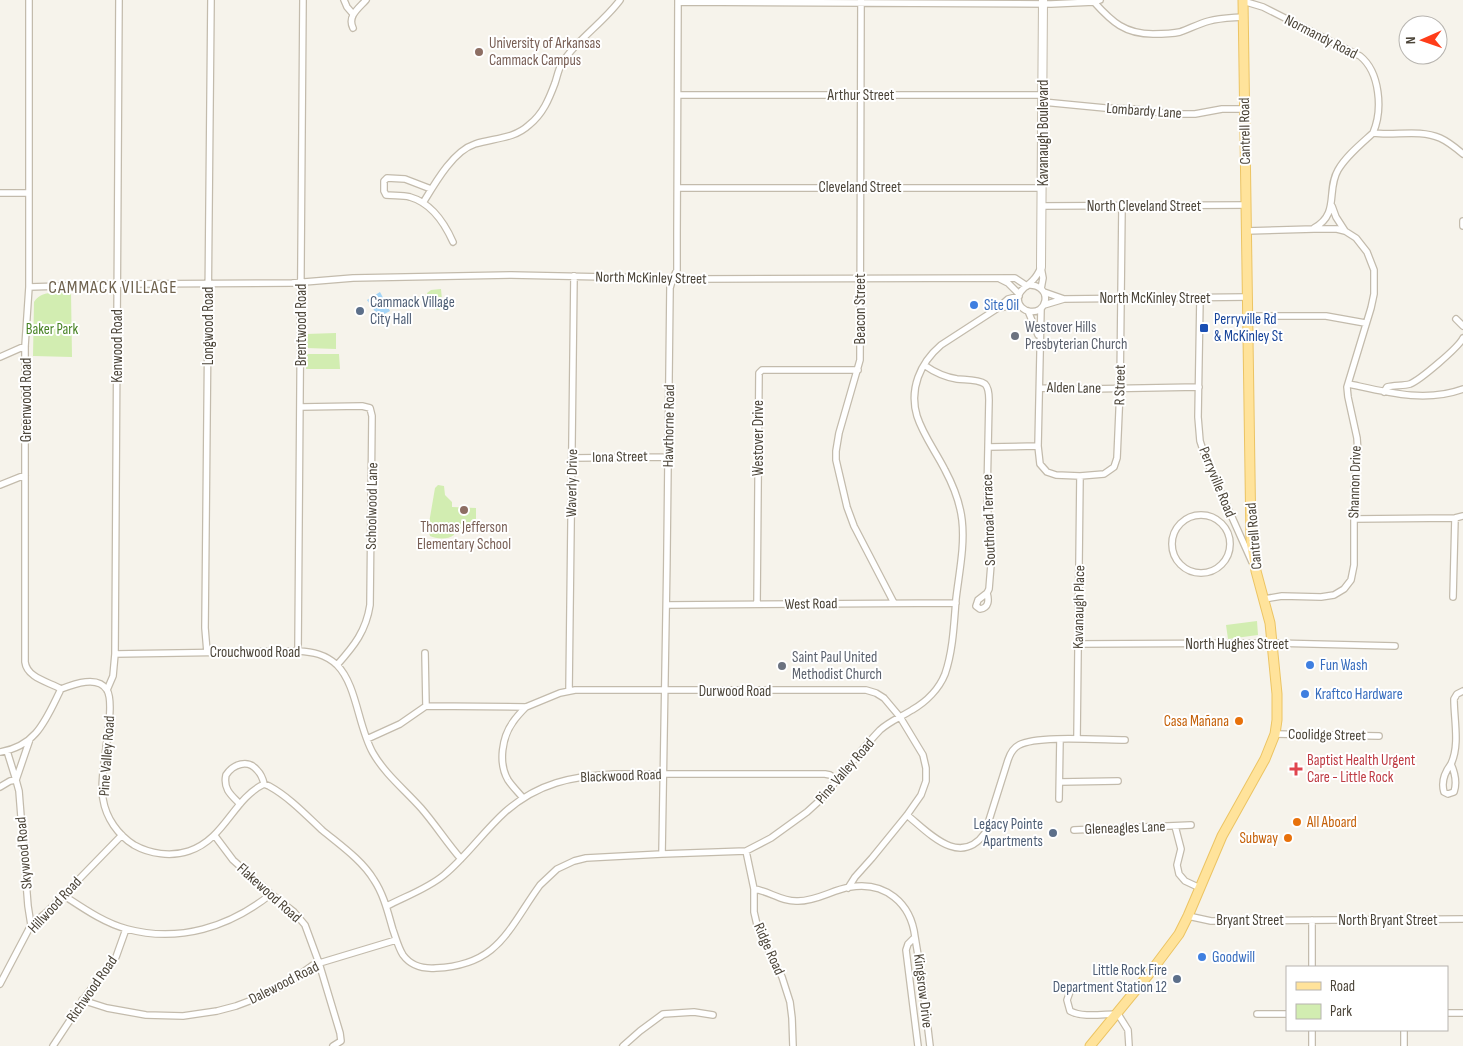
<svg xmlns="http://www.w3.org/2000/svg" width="1463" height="1046" font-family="'Sofia Sans Condensed',sans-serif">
<rect width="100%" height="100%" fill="#f6f3eb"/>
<path fill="#d2edb1" d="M441,289L442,300L446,301V307L437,310L428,300L427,293L431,290Z
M71,292L72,357L33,356L34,302C41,290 58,293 71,292Z
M336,333V349L306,348V334Z
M306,354H339L340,369H306Z
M438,485L444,486L445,495L452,502V507L476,508V529H453L454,535C448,540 436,539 430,536L428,529L435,488Z
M1257,621L1258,635L1228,639L1226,625Z"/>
<path fill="#a4d4f6" d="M380,292L390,311L379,317L367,300Z"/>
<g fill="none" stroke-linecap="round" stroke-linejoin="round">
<defs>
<path id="minor" d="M29,0V287L25,346V662C27,678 49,682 61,689
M344,0L347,7L353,14
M861,0L860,360L839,433L836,451V460L847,507L854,526L894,603
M1243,1L1263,7L1360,56C1380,72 1383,110 1373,133C1361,144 1346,156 1338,170C1326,190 1340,214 1314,228
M678,2L1051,4L1094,2L1100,0
M1094,2C1112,22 1125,34 1153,34C1162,34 1171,34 1180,32C1189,29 1198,24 1209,21C1220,18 1231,18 1243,17
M353,28C347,16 359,8 366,0
M679,95H1043
M1043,102L1105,108L1133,109L1171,114H1195L1222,109H1245
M1373,133C1395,136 1419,129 1440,138C1449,142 1456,148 1463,154
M678,188H1042
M431,189L405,179L387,178L384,181V191L386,195C394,196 402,195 410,197C431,203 445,224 453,242
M0,193H28
M423,203C435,183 453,151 475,144C494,138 514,139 529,125C543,114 549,99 555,83C557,77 558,71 561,65C575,41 603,23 620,0
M1042,206L1246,205
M1332,206L1336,217L1345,231
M1463,221V226
M1246,231L1314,229H1337L1345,231L1356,238L1367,252L1374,270V294L1371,308L1347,387L1348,397L1357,438L1358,453L1354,486V565L1351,580L1344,589L1334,595L1321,597L1282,596L1264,599
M1000,279L1008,283L1019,294
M1028,285C1038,284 1047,291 1045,301C1042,317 1018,314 1018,298C1019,289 1028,286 1033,280C1037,276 1039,272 1041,267
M29,287L127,284L292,283L353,278L511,275L700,279L1015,278L1027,286
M1041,289L1043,278L1041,267
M1044,292L1064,299
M1200,298L1198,417L1200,441L1206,459L1252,562
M1044,305L1064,299L1247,297
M998,308L1009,306L1021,307
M1041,309L1038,446L1040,464L1047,472L1056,475L1080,476L1104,474L1114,467L1117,458L1120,389L1122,206
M1028,311L1038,335
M1247,316H1326L1365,323
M1456,319L1463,326
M0,357L25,346
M924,365C934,372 944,377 957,379C965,380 978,379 985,384C989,388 989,395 989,400L987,496L988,515L992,552L989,589L987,593
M1349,384C1386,392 1425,403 1463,389
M1040,388L1088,389L1199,387
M1384,392L1387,387C1394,385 1403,386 1410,384C1420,380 1459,347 1463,338
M301,407L362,406L370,408L372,416L370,605C366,631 354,646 337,665
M988,447L1038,446
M572,458L668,457
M0,485L25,475
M1172 544a29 29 0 1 1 58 0a29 29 0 1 1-58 0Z
M1354,519L1455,518L1463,516
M987,593C989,600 989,608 980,609L976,606L978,600Z
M1453,597L1455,518
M757,604L759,373L762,370H858
M667,605L956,603
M1078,644L1273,643L1395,646
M298,651L303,0
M207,652L205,628L211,0
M425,653L426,706
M115,654L298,651C313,652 325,654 337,665C357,685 358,727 373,753C385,774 405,790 421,808C435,824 447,843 461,859
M107,690L113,676L115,654L119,0
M569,691L574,276
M1275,734L1379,736
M30,739L16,780L19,791L28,906L31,925
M367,739L400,724L426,706L526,707L560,693L575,690H866L876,693L884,698L900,717L923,755L926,768V781L921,795L907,815L872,858L855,877L848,888
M1077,739L1080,476
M0,752C37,746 46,719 61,689C74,684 98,675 107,690C117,707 98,774 103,799C106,818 118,835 134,845C150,854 171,857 189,851C225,839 233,799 264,784L269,786C289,797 306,815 322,830C340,845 362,860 374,880C384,895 388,913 393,930C396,938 398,947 403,955C411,966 423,969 436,968C499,965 508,929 540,885L557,869L574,861L586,858L662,854L746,851L771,838L807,812L818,802C839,779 858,753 880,730C890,721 901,717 912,710C926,702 939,689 945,674C953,651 954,624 956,599C959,573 965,546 962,520C960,503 953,485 945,470C936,452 923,435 917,416C909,389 920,363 941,345L998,308L1008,299L1019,296
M1451,764C1460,745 1454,720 1454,699L1457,694L1463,691
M1451,764C1455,773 1457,783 1454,792L1448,794L1444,792C1441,782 1445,772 1451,764Z
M1060,782L1118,781
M0,787L10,781L16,780L7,751
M523,798C518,792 512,786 508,780C498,763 502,737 513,722C517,716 521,712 526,707
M1059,799L1060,739
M240,804C231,795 223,789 226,775C233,764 248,759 257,770C261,774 263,779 264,784
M907,815C929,833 960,868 985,833L1008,760C1010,754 1013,748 1019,745C1037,735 1102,740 1125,740
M1175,826L1181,849L1177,865L1179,874L1185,881L1200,888
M1074,830L1191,825
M215,836L233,860L271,894L294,912L305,925L319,963L340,1033L341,1041L333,1046
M746,851L754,889V912L758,929L782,977L790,1002L792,1018L793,1046
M662,854C665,665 669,477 670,288L673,278L677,270V233L678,0
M754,889C769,891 782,902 798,901C817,901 832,890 850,887C885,881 911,903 915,937L908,944L906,950L918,1046
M63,895C83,908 104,923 127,929C179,943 230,927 271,894
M387,906C406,896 427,889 444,875C466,857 483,832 505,812C538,783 572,776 615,774H825L830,775L837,780
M1188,916L1211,921L1463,919
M915,937L922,979L930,1046
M1312,967V920
M0,984L31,925L48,911L122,835
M1071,989L1067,1000L1070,1011C1083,1018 1103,1014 1118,1014L1128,1030L1129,1046
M82,1000L107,1008L146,1015L183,1016L217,1011L236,1006L265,995L288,983L313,965L396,940
M1447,1013H1463
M1257,1014H1287
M1404,1030V1046
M53,1046L88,993L116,957L126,929
M623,1046L640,1031L663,1014L694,1012L713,1015
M1312,1046V1030"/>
<path id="tertiary" d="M1041,267L1043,0"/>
<path id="primary" d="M1090,1046L1149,974L1179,934L1188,916L1222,836L1265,759L1275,734L1277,720V694L1270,623L1256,571L1251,540L1243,0"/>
</defs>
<use href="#minor" stroke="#c3bbac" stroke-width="8"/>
<use href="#tertiary" stroke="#c3bbac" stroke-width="10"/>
<use href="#primary" stroke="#ecc463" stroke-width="11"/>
<use href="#minor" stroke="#fff" stroke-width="5.5"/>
<use href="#tertiary" stroke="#fff" stroke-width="8"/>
<use href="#primary" stroke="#ffe39b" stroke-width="9"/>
</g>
<g fill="#8d6e63" stroke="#fff" stroke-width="2">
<circle cx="479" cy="52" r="5"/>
<circle cx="464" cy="510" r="5"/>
</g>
<g fill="#3f7fe0" stroke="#fff" stroke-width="2">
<circle cx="974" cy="305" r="5"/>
<circle cx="1310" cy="665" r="5"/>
<circle cx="1305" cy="694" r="5"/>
<circle cx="1202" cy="957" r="5"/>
</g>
<g fill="#5c6f8a" stroke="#fff" stroke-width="2">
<circle cx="360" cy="311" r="5"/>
<circle cx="1053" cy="833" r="5"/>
<circle cx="1177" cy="979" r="5"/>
</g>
<rect fill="#1a4fb4" stroke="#fff" stroke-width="2" x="1199" y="323" width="10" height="10" rx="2.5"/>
<g fill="#6b7280" stroke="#fff" stroke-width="2">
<circle cx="1015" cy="336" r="5"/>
<circle cx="782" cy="666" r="5"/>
</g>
<g fill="#e8710a" stroke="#fff" stroke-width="2">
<circle cx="1239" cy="721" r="5"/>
<circle cx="1297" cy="822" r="5"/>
<circle cx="1288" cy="838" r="5"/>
</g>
<path fill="#e0444e" stroke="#fff" stroke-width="2" d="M1293.5 761.5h5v5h5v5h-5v5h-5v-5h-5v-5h5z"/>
<g text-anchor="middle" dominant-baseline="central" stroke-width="4" stroke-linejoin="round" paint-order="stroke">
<g font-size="15" fill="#4b4438" stroke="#fff">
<text transform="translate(1321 37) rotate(27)">Normandy Road</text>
<text x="861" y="95">Arthur Street</text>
<text transform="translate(1144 111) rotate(4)">Lombardy Lane</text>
<text transform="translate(1245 131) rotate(-91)">Cantrell Road</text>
<text transform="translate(1043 133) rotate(-90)">Kavanaugh Boulevard</text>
<text x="860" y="187">Cleveland Street</text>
<text x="1144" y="206">North Cleveland Street</text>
<text transform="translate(651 278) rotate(1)">North McKinley Street</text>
<text x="1155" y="298">North McKinley Street</text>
<text transform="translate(860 309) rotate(-90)">Beacon Street</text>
<text transform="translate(301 325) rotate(-90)">Brentwood Road</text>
<text transform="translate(208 326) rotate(-90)">Longwood Road</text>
<text transform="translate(117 346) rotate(-90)">Kenwood Road</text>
<text transform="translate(1120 385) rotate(-89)">R Street</text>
<text transform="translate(1074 388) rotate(1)">Alden Lane</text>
<text transform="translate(26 400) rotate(-90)">Greenwood Road</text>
<text transform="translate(669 426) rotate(-89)">Hawthorne Road</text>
<text transform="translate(758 438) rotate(-90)">Westover Drive</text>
<text transform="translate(620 457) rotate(-1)">Iona Street</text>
<text transform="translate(1217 482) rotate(68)">Perryville Road</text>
<text transform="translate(1355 482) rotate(-88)">Shannon Drive</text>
<text transform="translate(572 483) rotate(-89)">Waverly Drive</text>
<text transform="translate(372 506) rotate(-89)">Schoolwood Lane</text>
<text transform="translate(989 520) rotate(-92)">Southroad Terrace</text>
<text transform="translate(1254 536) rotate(-95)">Cantrell Road</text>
<text transform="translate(811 604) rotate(-1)">West Road</text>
<text transform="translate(1079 607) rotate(-89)">Kavanaugh Place</text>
<text x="1237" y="644">North Hughes Street</text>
<text x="255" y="652">Crouchwood Road</text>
<text x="735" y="691">Durwood Road</text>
<text transform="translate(1327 735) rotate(1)">Coolidge Street</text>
<text transform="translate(107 756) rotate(-86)">Pine Valley Road</text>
<text transform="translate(845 771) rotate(-49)">Pine Valley Road</text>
<text transform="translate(621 776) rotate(-2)">Blackwood Road</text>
<text transform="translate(1125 828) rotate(-2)">Gleneagles Lane</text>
<text transform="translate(24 853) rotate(-95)">Skywood Road</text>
<text transform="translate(269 893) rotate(42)">Flakewood Road</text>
<text transform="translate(55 905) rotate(-47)">Hillwood Road</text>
<text x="1250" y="920">Bryant Street</text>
<text x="1388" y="920">North Bryant Street</text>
<text transform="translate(769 949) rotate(66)">Ridge Road</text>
<text transform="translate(284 983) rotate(-27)">Dalewood Road</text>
<text transform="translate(92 989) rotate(-55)">Richwood Road</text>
<text transform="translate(923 991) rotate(83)">Kingsrow Drive</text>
</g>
<g font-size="15" fill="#785e54" stroke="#fff" text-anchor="start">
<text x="489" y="43">University of Arkansas<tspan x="489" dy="17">Cammack Campus</tspan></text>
<text x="464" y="527" text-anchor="middle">Thomas Jefferson<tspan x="464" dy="17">Elementary School</tspan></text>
</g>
<g font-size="15" fill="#4e5e75" stroke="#fff" text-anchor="end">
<text x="370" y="302" text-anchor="start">Cammack Village<tspan x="370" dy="17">City Hall</tspan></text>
<text x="1043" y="824">Legacy Pointe<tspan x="1043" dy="17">Apartments</tspan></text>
<text x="1167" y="970">Little Rock Fire<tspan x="1167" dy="17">Department Station 12</tspan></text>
</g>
<g font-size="15" fill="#366cbe" stroke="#fff" text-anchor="start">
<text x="984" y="305">Site Oil</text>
<text x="1320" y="665">Fun Wash</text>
<text x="1315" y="694">Kraftco Hardware</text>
<text x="1212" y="957">Goodwill</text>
</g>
<g font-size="15" fill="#164399" stroke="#fff" text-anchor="start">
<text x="1214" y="319">Perryville Rd<tspan x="1214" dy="17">&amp; McKinley St</tspan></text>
</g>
<g font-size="15" fill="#5b616d" stroke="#fff" text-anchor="start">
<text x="1025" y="327">Westover Hills<tspan x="1025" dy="17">Presbyterian Church</tspan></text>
<text x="792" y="657">Saint Paul United<tspan x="792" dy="17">Methodist Church</tspan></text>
</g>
<g font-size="15" fill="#488325" stroke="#fff">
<text x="52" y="329">Baker Park</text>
</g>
<g font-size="15" fill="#c56008" stroke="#fff" text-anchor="end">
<text x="1229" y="721">Casa Mañana</text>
<text x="1307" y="822" text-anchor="start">All Aboard</text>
<text x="1278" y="838">Subway</text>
</g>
<g font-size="15" fill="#be3a42" stroke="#fff" text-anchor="start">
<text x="1307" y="760">Baptist Health Urgent<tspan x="1307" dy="17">Care - Little Rock</tspan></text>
</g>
<g font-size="18" letter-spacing="1" fill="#6f624e" stroke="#fff">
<text x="113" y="287">CAMMACK VILLAGE</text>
</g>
</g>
<rect x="1286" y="966" width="162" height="65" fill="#ffffff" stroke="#b7b4af"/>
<rect x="1296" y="982" width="25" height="8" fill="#ffe39b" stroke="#b7b4af"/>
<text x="1330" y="991" font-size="15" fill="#4b4438">Road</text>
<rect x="1296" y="1004" width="25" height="15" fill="#d2edb1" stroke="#b7b4af"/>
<text x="1330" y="1016" font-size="15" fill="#4b4438">Park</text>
<g transform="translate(1423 40) rotate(268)"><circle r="24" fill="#ffffff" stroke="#b7b4af"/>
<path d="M0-4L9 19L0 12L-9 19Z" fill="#ff3d19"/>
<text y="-8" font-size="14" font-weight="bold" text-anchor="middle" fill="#4b4438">N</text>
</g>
</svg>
